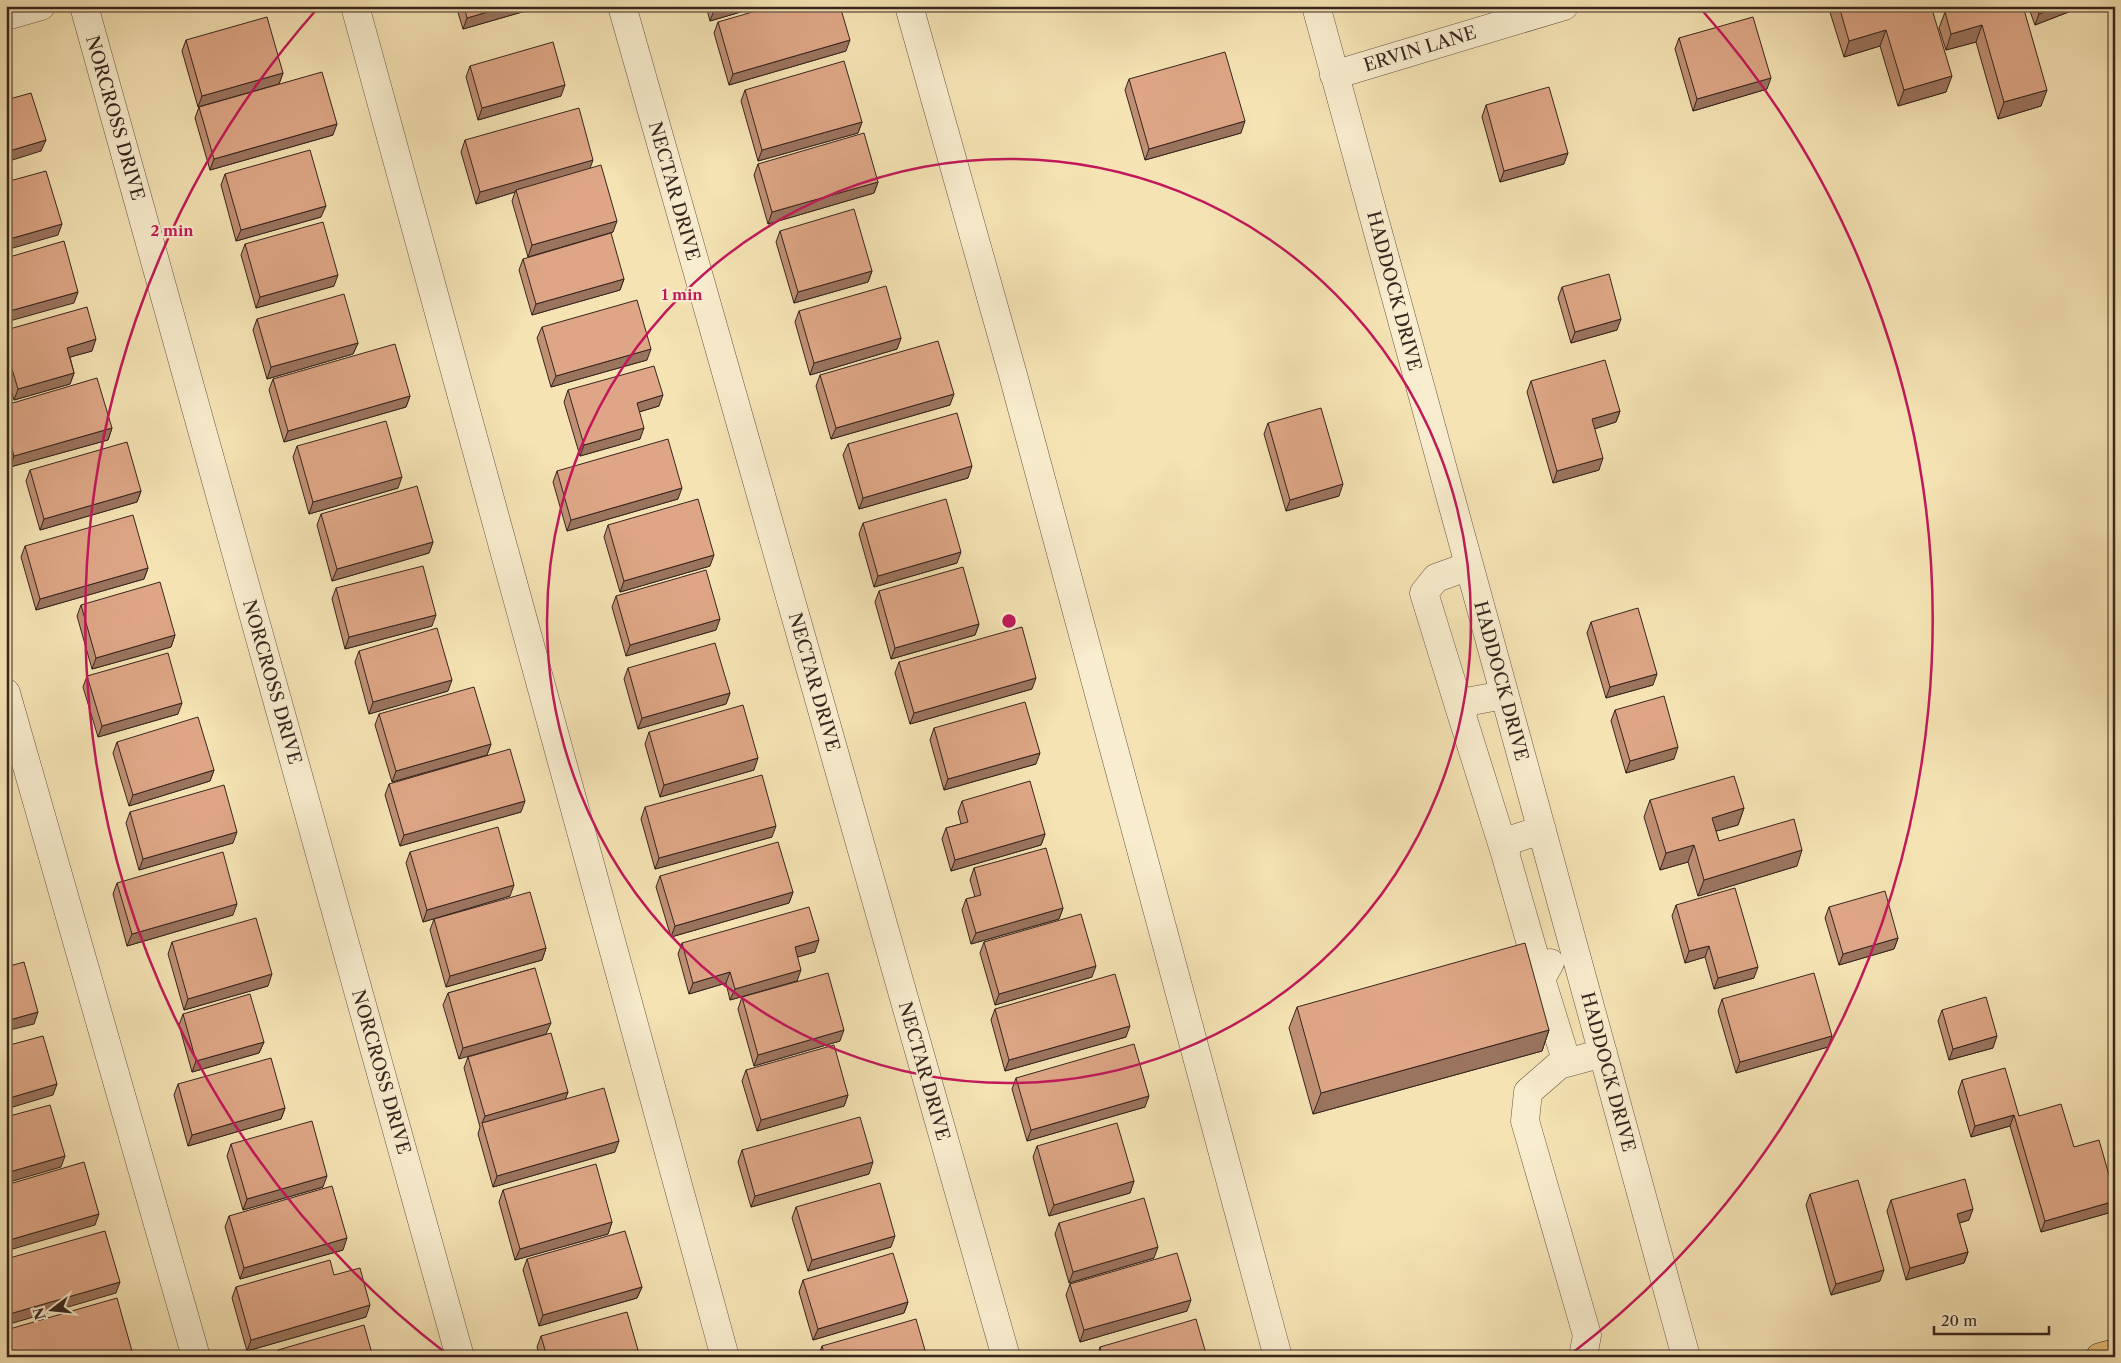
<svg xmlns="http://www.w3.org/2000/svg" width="2121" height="1363" font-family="'Libre Caslon Text',serif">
<rect width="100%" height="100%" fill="#f5e3b4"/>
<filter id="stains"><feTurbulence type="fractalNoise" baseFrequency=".004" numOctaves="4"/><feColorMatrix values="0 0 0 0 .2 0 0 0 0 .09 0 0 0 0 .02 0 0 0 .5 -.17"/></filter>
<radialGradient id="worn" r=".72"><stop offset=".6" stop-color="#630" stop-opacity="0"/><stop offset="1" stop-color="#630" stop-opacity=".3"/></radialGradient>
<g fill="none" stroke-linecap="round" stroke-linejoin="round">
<defs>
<path id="minor" d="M84,6L460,1357
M355,6L725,1357
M622,6L1006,1357
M909,6L1013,375L1278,1357
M1316,6L1686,1357
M6,16L41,6
M1334,75L1564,6
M6,693L196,1357
M1504,695L1466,702L1462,716L1505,853
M1462,716L1424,593L1436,578L1469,566
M1550,963L1541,979L1567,1063
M1541,979L1505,853L1510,840L1542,830
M1583,1357L1587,1335L1525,1121L1528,1092L1559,1065L1603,1053"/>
<path id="major" d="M2100,1357L2115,1353"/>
</defs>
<use href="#minor" stroke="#665444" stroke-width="29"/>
<use href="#major" stroke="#37251f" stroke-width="29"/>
<use href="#minor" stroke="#f8edce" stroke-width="28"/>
<use href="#major" stroke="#eac27a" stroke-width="28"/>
</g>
<path fill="#bf8f73" stroke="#37251f" d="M456,6H543L463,29Z
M706,6H761L710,21Z
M1828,6H1931L1946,92L1898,106L1880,46L1844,57Z
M2023,6L2041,106L1998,119L1976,42L1946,50L1939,28L1945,12Z
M2028,6H2084L2035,25Z
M718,22L846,51L729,85L714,33Z
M1679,38L1767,89L1693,111L1675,49Z
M186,40L283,73L279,84L198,107L182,51Z
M470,66L561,96L478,120L466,77Z
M1129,79L1241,133L1145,160L1125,90Z
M745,90L862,122L858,133L758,161L741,101Z
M1486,105L1564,164L1500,182L1482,117Z
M199,107L333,135L210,170L195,118Z
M465,140L590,168L613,232L528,257L512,201L515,192L476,204L461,152Z
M758,164L878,182L874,193L768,224L754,175Z
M225,174L321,217L236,241L221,185Z
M780,231L872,271L868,282L794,303L776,242Z
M245,244L334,286L256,308L241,255Z
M523,259L624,279L620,290L532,315L519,270Z
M1562,287L1617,330L1571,343L1558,298Z
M799,311L901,338L897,349L810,375L795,322Z
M257,319L358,343L353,354L267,379L253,330Z
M542,327L647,360L551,387L537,338Z
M6,330L92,351L70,357L74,373L70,384L14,400L6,374Z
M820,375L950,405L831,439L816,386Z
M273,379L410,396L406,407L284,442L269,390Z
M1531,381L1620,411L1616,422L1594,429L1599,470L1553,483L1527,392Z
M568,390L659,406L639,412L640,439L580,456L564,402Z
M6,405L112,428L108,440L10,467L6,453Z
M1268,423L1339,496L1286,511L1264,434Z
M848,444L968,478L859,509L843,455Z
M297,446L398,488L309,514L293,457Z
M30,470L141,491L137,502L40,530L26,481Z
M557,471L678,499L567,531L553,482Z
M321,514L433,542L429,553L332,581L317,525Z
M863,523L957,563L874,587L859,534Z
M608,525L710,566L620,592L604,537Z
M25,546L148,568L144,579L36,610L21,557Z
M336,588L432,626L345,649L332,599Z
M879,591L979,624L975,635L891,659L875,602Z
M616,596L716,630L626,656L612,607Z
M81,605L175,635L171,647L92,669L77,616Z
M1591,622L1653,685L1606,698L1587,633Z
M359,651L448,691L369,714L355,662Z
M899,662L1032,689L910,724L895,673Z
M628,668L730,693L726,704L638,729L624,679Z
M87,676L178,714L98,737L83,687Z
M1615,710L1674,759L1626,773L1611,721Z
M2115,713V743L2110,726Z
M379,714L491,744L487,755L392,782L375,725Z
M934,728L1036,764L944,790L930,740Z
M649,732L754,770L660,797L645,744Z
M117,742L214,770L210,781L129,806L113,753Z
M389,784L521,812L400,846L385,795Z
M1650,800L1744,808L1738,825L1716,831L1719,841L1797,866L1698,896L1688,862L1660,870L1644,817Z
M962,801L1045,834L1041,845L951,871L942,839L946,828L961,824L958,812Z
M645,807L772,837L655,869L641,819Z
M130,812L233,843L139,870L126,823Z
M410,852L510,896L423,922L406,863Z
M974,868L1063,908L1059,919L971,944L962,910L966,899L975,897L970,880Z
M660,876L793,892L789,903L671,937L656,887Z
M117,883L233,915L127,946L113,894Z
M1676,905L1754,978L1714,989L1705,957L1685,963L1672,916Z
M1829,907L1898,938L1894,949L1839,965L1825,918Z
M434,919L546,948L542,960L446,987L430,930Z
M172,942L268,986L184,1010L168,954Z
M984,942L1092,977L995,1005L980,953Z
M682,943L815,952L797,957V981L730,1000L726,983L689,994L678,954Z
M535,968L459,1059L443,1005L448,993Z
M742,997L840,1041L754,1066L738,1009Z
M1722,999L1828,1047L1736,1073L1718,1011Z
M1297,1007L1549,1030L1542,1051L1313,1114L1289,1028Z
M995,1009L1126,1037L1005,1071L991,1020Z
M1942,1010L1993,1048L1949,1060L1938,1021Z
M183,1014L264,1042L259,1053L192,1072L179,1025Z
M468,1057L568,1092L565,1099L615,1152L493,1187L478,1134L480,1127L464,1068Z
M746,1070L848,1095L844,1106L757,1131L742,1081Z
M1016,1078L1145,1107L1027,1141L1012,1089Z
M1962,1080L2019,1116L2074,1147L2115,1196V1204L2112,1212L2041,1232L2010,1126L1971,1137L1958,1092Z
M178,1084L285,1108L281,1119L188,1146L174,1095Z
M231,1144L323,1187L243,1210L227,1156Z
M1037,1146L1134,1181L1130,1193L1049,1216L1033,1157Z
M742,1150L869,1174L751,1207L738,1162Z
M503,1190L612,1222L608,1234L515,1260L499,1202Z
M1810,1194L1880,1281L1831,1295L1806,1205Z
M1891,1200L1969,1220L1959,1223L1968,1252L1964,1263L1906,1280L1887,1211Z
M796,1207L891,1247L808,1271L792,1218Z
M229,1216L343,1250L240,1279L225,1227Z
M1059,1223L1154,1258L1069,1283L1055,1234Z
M527,1259L642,1287L637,1298L539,1326L523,1270Z
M334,1275L366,1317L247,1351L232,1298L236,1287Z
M803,1280L908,1302L904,1313L813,1340L799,1292Z
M1070,1284L1187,1311L1080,1342L1066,1295Z
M541,1336L640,1357H540L537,1347Z
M822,1346L927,1357H818Z
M1100,1347L1207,1357H1097Z
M278,1350L373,1357H275Z"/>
<path fill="#9b745e" stroke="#37251f" d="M508,6H543L463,29L467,18Z
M726,6H761L710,21L714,10Z
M2058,6H2084L2035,25L2039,14Z
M1982,25L1976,42L1946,50L1951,34Z
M1886,30L1880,46L1844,57L1849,41Z
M850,40L846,51L729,85L733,74Z
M283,73L279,84L198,107L202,96Z
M1952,76L1946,92L1898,106L1904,90Z
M1771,78L1767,89L1693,111L1697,99Z
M565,85L561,96L478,120L482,108Z
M2047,90L2041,106L1998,119L2004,102Z
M1245,121L1241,133L1145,160L1149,149Z
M862,122L858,133L758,161L762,150Z
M337,124L333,135L210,170L214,159Z
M46,140L41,151L6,162V152Z
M1568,153L1564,164L1500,182L1504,171Z
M593,160L589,171L516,190L515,192L476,204L480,192Z
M878,182L874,193L768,224L772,212Z
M326,206L321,217L236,241L241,230Z
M617,221L613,232L528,257L532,245Z
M62,224L58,235L6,250V240Z
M872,271L868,282L794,303L798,292Z
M338,275L334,286L256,308L260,297Z
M624,279L620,290L532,315L536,304Z
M78,292L74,303L6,322V312Z
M1621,319L1617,330L1571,343L1575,332Z
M901,338L897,349L810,375L814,363Z
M96,339L92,351L63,359L67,348Z
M358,343L353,354L267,379L271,367Z
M651,349L647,360L551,387L556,376Z
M74,373L70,384L14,400L18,389Z
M954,394L950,405L831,439L836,428Z
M663,395L659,406L632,414L637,403Z
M410,396L406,407L284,442L288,431Z
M1620,411L1616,422L1588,431L1592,419Z
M112,428L108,440L10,467L14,456Z
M644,428L640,439L580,456L584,445Z
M1603,458L1599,470L1553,483L1557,471Z
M972,466L968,478L859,509L863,498Z
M402,477L398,488L309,514L313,502Z
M1343,484L1339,496L1286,511L1290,500Z
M682,488L678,499L567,531L571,520Z
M141,491L137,502L40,530L44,519Z
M433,542L429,553L332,581L337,569Z
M961,552L957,563L874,587L878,576Z
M714,555L710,566L620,592L624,581Z
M148,568L144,579L36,610L40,599Z
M436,615L432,626L345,649L349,637Z
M720,619L716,630L626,656L630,645Z
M979,624L975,635L891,659L895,648Z
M175,635L171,647L92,669L96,658Z
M1657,674L1653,685L1606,698L1610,687Z
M1036,678L1032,689L910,724L914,713Z
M452,680L448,691L369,714L373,702Z
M730,693L726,704L638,729L642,718Z
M182,703L178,714L98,737L102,726Z
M491,744L487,755L392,782L396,771Z
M1678,747L1674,759L1626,773L1630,761Z
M1040,753L1036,764L944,790L948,779Z
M758,758L754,770L660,797L664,785Z
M214,770L210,781L129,806L133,795Z
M525,801L521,812L400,846L404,835Z
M1744,808L1738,825L1706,834L1712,818Z
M776,826L772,837L655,869L659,858Z
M237,832L233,843L139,870L143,859Z
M1045,834L1041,845L951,871L955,860Z
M1694,845L1688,862L1660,870L1666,853Z
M1802,850L1797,866L1698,896L1704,880Z
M514,885L510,896L423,922L427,910Z
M793,892L789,903L671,937L675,926Z
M237,904L233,915L127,946L132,934Z
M1063,908L1059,919L971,944L976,933Z
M1898,938L1894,949L1839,965L1843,954Z
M819,940L815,952L791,959L795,947Z
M1709,946L1705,957L1685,963L1689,951Z
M546,948L542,960L446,987L450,976Z
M1096,966L1092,977L995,1005L999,994Z
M1758,967L1754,978L1714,989L1718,978Z
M801,970L797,981L730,1000L735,989Z
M730,972L726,983L689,994L693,983Z
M272,974L268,986L184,1010L188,999Z
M38,1012L34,1024L6,1031V1021Z
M551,1023L546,1034L459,1059L463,1048Z
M1130,1026L1126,1037L1005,1071L1009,1060Z
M844,1030L840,1041L754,1066L758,1055Z
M1549,1030L1542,1051L1313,1114L1321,1093Z
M1832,1036L1828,1047L1736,1073L1740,1062Z
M1997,1036L1993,1048L1949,1060L1953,1049Z
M264,1042L259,1053L192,1072L196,1061Z
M57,1084L53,1095L6,1109V1099Z
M568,1092L564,1103L482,1123L485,1116Z
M848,1095L844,1106L757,1131L761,1120Z
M1149,1096L1145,1107L1027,1141L1031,1130Z
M285,1108L281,1119L188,1146L192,1135Z
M2014,1115L2010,1126L1971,1137L1975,1126Z
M619,1141L615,1152L493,1187L497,1176Z
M65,1156L61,1167L6,1183V1173Z
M873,1162L869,1174L751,1207L755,1196Z
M327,1176L323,1187L243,1210L247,1199Z
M1134,1181L1130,1193L1049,1216L1054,1205Z
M2115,1201V1204L2112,1212L2041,1232L2045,1221Z
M1973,1209L1969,1220L1953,1225L1957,1214Z
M99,1214L95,1225L6,1251V1241Z
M612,1222L608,1234L515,1260L520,1249Z
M895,1236L891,1247L808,1271L812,1260Z
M347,1238L343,1250L240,1279L244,1268Z
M1158,1247L1154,1258L1069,1283L1073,1272Z
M1968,1252L1964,1263L1906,1280L1910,1268Z
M1884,1270L1880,1281L1831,1295L1836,1284Z
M120,1282L116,1293L6,1325V1315Z
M642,1287L637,1298L539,1326L543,1315Z
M1191,1300L1187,1311L1080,1342L1084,1330Z
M908,1302L904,1313L813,1340L818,1329Z
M370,1305L366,1317L247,1351L251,1340Z
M132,1351L130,1357H113Z"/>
<path fill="#dea686" stroke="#37251f" d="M464,6H508L467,18Z
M713,6H726L714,10Z
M773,6H840L850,40L733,74L718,22Z
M1839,6H1931L1952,76L1904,90L1886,30L1849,41Z
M1964,6H2023L2047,90L2004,102L1982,25L1951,34L1945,12Z
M2036,6H2058L2039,14Z
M267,17L283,73L202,96L186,40Z
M1753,17L1771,78L1697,99L1679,38Z
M553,42L565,85L482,108L470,66Z
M1225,52L1245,121L1149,149L1129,79Z
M844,61L862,122L762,150L745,90Z
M322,72L337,124L214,159L199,107Z
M1549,87L1568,153L1504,171L1486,105Z
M31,93L46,140L6,152V100Z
M579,108L593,160L480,192L465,140Z
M864,133L878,182L772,212L758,164Z
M310,150L326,206L241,230L225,174Z
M601,165L617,221L532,245L516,190Z
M46,171L62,224L6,240V182Z
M854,209L872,271L798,292L780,231Z
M323,222L338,275L260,297L245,244Z
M611,233L624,279L536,304L523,259Z
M64,241L78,292L6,312V258Z
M1609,274L1621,319L1575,332L1562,287Z
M886,286L901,338L814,363L799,311Z
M344,294L358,343L271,367L257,319Z
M637,300L651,349L556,376L542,327Z
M87,307L96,339L67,348L74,373L18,389L6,349V330Z
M938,341L954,394L836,428L820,375Z
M395,344L410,396L288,431L273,379Z
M1605,360L1620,411L1592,419L1603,458L1557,471L1531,381Z
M654,366L663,395L637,403L644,428L584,445L568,390Z
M97,378L112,428L14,456L6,428V405Z
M1321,408L1343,484L1290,500L1268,423Z
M957,413L972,466L863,498L848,444Z
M386,421L402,477L313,502L297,446Z
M668,439L682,488L571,520L557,471Z
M127,442L141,491L44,519L30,470Z
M417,486L433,542L337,569L321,514Z
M698,499L714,555L624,581L608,525Z
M946,499L961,552L878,576L863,523Z
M133,515L148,568L40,599L25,546Z
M423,566L436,615L349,637L336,588Z
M963,567L979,624L895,648L879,591Z
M706,570L720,619L630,645L616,596Z
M160,582L175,635L96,658L81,605Z
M1638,608L1657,674L1610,687L1591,622Z
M1022,627L1036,678L914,713L899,662Z
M437,628L452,680L373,702L359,651Z
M715,643L730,693L642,718L628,668Z
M168,653L182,703L102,726L87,676Z
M474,687L491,744L396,771L379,714Z
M1664,696L1678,747L1630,761L1615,710Z
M1025,702L1040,753L948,779L934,728Z
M743,705L758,758L664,785L649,732Z
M198,717L214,770L133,795L117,742Z
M510,749L525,801L404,835L389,784Z
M762,775L776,826L659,858L645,807Z
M1734,776L1744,808L1712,818L1719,841L1794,819L1802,850L1704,880L1694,845L1666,853L1650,800Z
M1030,781L1045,834L955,860L946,828L968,822L962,801Z
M224,785L237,832L143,859L130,812Z
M498,827L514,885L427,910L410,852Z
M778,842L793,892L675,926L660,876Z
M1046,848L1063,908L976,933L966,899L981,895L974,868Z
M223,852L237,904L132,934L117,883Z
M1735,888L1758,967L1718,978L1709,946L1689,951L1676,905Z
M1885,891L1898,938L1843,954L1829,907Z
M530,892L546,948L450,976L434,919Z
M809,907L819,940L795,947L801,970L735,989L730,972L693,983L682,943Z
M1081,914L1096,966L999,994L984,942Z
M256,918L272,974L188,999L172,942Z
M1525,943L1549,1030L1321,1093L1297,1007Z
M24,962L38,1012L6,1021V967Z
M535,968L551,1023L463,1048L448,993Z
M828,973L844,1030L758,1055L742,997Z
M1814,973L1832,1036L1740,1062L1722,999Z
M1115,974L1130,1026L1009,1060L995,1009Z
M250,994L264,1042L196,1061L183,1014Z
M1986,997L1997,1036L1953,1049L1942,1010Z
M551,1033L568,1092L485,1116L468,1057Z
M43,1036L57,1084L6,1099V1046Z
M1134,1044L1149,1096L1031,1130L1016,1078Z
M834,1045L848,1095L761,1120L746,1070Z
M271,1058L285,1108L192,1135L178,1084Z
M2005,1068L2019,1116L2061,1104L2074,1147L2099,1140L2115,1196V1201L2045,1221L2014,1115L1975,1126L1962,1080Z
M604,1088L619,1141L497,1176L482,1123Z
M50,1105L65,1156L6,1173V1117Z
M860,1117L873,1162L755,1196L742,1150Z
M312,1121L327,1176L247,1199L231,1144Z
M1117,1123L1134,1181L1054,1205L1037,1146Z
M84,1162L99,1214L6,1241V1185Z
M596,1164L612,1222L520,1249L503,1190Z
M1965,1179L1973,1209L1957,1214L1968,1252L1910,1268L1891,1200Z
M1858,1180L1884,1270L1836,1284L1810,1194Z
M880,1183L895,1236L812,1260L796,1207Z
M332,1186L347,1238L244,1268L229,1216Z
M1144,1198L1158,1247L1073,1272L1059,1223Z
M105,1231L120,1282L6,1315V1259Z
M625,1231L642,1287L543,1315L527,1259Z
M893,1253L908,1302L818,1329L803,1280Z
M1177,1253L1191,1300L1084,1330L1070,1284Z
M330,1260L334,1275L360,1268L370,1305L251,1340L236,1287Z
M117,1298L132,1351L113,1357H6V1330Z
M627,1312L640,1357H547L541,1336Z
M916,1319L927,1357H825L822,1346Z
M1196,1319L1207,1357H1103L1100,1347Z
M364,1325L373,1357H280L278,1350Z"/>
<g fill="none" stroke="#c2185b" stroke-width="2.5">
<circle cx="1009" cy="621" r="462"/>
<path d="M447 1354A924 924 0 0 1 317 9M1701 9A924 924 0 0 1 1571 1354"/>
</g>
<g text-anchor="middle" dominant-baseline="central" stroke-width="4.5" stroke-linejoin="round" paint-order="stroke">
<g font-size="18" fill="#37251f" stroke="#f8edce">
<text transform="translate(1420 49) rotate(-17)">ERVIN LANE</text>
<text transform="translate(115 118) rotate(74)">NORCROSS DRIVE</text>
<text transform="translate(674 191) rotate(74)">NECTAR DRIVE</text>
<text transform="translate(1394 291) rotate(75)">HADDOCK DRIVE</text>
<text transform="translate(1501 681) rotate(75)">HADDOCK DRIVE</text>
<text transform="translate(272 682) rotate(74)">NORCROSS DRIVE</text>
<text transform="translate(814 682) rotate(74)">NECTAR DRIVE</text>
<text transform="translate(924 1071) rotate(74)">NECTAR DRIVE</text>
<text transform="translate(381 1072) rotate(74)">NORCROSS DRIVE</text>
<text transform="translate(1608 1072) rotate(75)">HADDOCK DRIVE</text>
</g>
</g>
<circle cx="1009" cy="621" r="8" fill="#c2185b" stroke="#f8edce" stroke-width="2.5"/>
<g font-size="15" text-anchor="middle" font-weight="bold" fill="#c2185b" stroke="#f8edce" stroke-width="4.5" stroke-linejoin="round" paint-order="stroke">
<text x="172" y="236">2 min</text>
<text x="682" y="300">1 min</text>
</g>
<rect width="2121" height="1363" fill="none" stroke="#f5e3b4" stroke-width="25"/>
<rect x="8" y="8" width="2106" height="1348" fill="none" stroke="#37251f" stroke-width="2.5"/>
<rect x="12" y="12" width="2096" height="1338" fill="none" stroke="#37251f"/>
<g transform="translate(52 1310) rotate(254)" stroke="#f8edce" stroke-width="4" paint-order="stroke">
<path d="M0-4L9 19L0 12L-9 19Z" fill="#37251f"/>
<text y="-8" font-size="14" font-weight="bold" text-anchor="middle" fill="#37251f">N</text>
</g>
<path d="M1934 1326v8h115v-8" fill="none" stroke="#37251f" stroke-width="2.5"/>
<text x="1941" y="1326" font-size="15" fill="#37251f" stroke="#f8edce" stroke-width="4" paint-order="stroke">20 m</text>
<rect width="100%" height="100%" filter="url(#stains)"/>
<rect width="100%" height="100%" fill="url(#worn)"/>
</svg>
